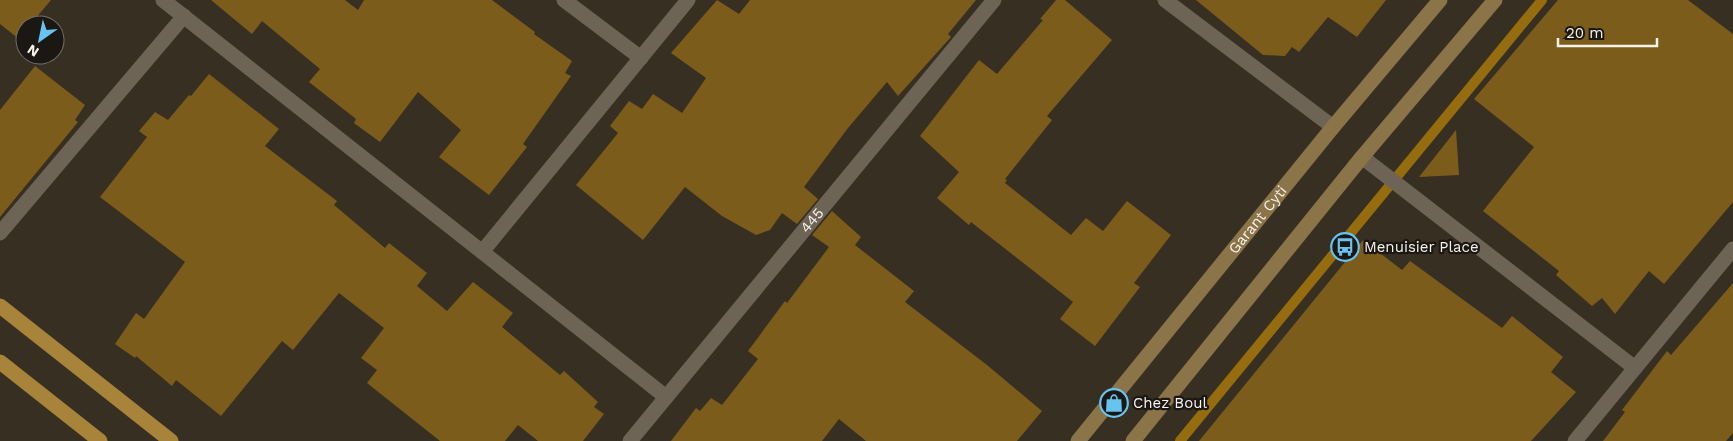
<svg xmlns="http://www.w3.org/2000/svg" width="1733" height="441" font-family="'Work Sans',sans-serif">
<rect width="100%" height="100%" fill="#362f22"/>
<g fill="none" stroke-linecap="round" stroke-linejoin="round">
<path stroke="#966d0e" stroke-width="10" d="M1180,441L1542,0"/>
</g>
<path fill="#7c5c1b" d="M0,0H51L30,25H25V31L19,39L0,24Z
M211,0H345L358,10L364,0H492L535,32L534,34L572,61L565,73L571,76L523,144L527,147L489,195L439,157L461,130L418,92L380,142L354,123L356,119L309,82L320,69L262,21L252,34Z
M717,0L739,14L750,0H976L948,34L951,37L898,96L887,82L848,128L804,187L818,199L797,224L782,213L770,230L756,235L722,216L685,187L643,240L576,185L618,133L610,126L629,101L642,109L653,94L682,113L706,78L671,53Z
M1056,0H1065L1112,40L1047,116L1052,120L1005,179L1007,180L1005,183L1071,235L1086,218L1103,231L1127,201L1171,235L1134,283L1140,287L1095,346L1060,319L1073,302L971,222L969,225L937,198L959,172L920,136L979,60L997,74L1043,20L1040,19Z
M1196,0H1386L1357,37L1328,17L1299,52L1292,47L1285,56L1263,55Z
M1558,0H1688L1733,34V202L1664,284L1649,271L1615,314L1602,298L1592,306L1556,275L1559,271L1483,211L1534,147L1474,99Z
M35,66L85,105L75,120L78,122L0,217V110Z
M209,74L279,129L265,146L337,201L334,205L385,248L389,243L427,273L417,286L447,311L473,282L513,313L502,327L560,375L564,371L598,402L594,407L604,414L583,441H538L518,425L505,441H440L367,383L377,370L361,358L384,328L339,293L293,350L282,341L221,416L176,380L172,386L136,356L135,358L115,344L136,313L144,319L185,262L100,197L147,137L139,131L155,112L168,120L189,95L191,96Z
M1456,130L1459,175L1419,177Z
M832,211L861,237L855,245L914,291L905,302L987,365L1042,411L1017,441H866L839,419L822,441H671L696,408L700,411L711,398L722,405L758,359L748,351L785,301L787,303L829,247L812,235Z
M1363,240L1402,270L1410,261L1502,328L1512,316L1563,357L1551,372L1576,392L1531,441H1199Z
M1733,283V433L1726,441H1603L1625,412L1622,410L1667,351L1671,355Z"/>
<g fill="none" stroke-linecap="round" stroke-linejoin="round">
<g stroke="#6d6456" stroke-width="15">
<path d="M163,0L666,397"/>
<path d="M564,0L641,58"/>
<path d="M1165,0L1333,127"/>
<path d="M1362,157L1635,368"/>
<path d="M0,233L184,16"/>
<path d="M482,252L688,0"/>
<path id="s1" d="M630,441L994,0"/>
<path d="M1575,441L1733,249"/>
</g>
<g stroke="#8b7448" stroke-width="15">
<path id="s2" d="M1078,441L1333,127L1440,0"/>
<path d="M1133,441L1362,157L1495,0"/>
</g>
<path stroke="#a8843a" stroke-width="15" d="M0,306L171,441
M0,362L100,441"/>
</g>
<defs>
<symbol id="bus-ring" viewBox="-11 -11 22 22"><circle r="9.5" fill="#1b1712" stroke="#67c4f0" stroke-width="1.5"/><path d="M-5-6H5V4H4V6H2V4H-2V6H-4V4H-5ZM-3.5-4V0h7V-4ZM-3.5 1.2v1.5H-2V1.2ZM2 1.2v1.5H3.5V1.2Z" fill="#67c4f0"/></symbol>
<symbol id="shop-ring" viewBox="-11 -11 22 22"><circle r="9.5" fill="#1b1712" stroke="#67c4f0" stroke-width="1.5"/><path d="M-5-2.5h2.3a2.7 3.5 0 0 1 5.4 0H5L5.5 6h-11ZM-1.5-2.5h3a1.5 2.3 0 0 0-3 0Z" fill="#67c4f0"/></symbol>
</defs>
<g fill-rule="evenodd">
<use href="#bus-ring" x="1329" y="231" width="32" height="32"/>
<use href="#shop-ring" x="1098" y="387" width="32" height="32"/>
</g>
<g text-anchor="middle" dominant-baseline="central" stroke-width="4.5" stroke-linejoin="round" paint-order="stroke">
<g font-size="15" fill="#f7f2ea" stroke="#1b1712">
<text stroke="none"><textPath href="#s1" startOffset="286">445</textPath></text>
<text stroke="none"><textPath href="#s2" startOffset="285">Garant Cyti</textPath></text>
</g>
<g font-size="15" fill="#f7f2ea" stroke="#1b1712" text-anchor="start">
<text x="1364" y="247">Menuisier Place</text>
<text x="1133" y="403">Chez Boul</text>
</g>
</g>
<g transform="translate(40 40) rotate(213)"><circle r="24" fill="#1b1712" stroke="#736f68"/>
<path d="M0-4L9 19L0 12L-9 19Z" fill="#67c4f0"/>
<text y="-8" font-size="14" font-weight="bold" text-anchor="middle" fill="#f7f2ea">N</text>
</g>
<path d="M1558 38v8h99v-8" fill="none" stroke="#f7f2ea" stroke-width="2.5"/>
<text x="1566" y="38" font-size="15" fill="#f7f2ea" stroke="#1b1712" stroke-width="4" paint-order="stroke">20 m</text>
</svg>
